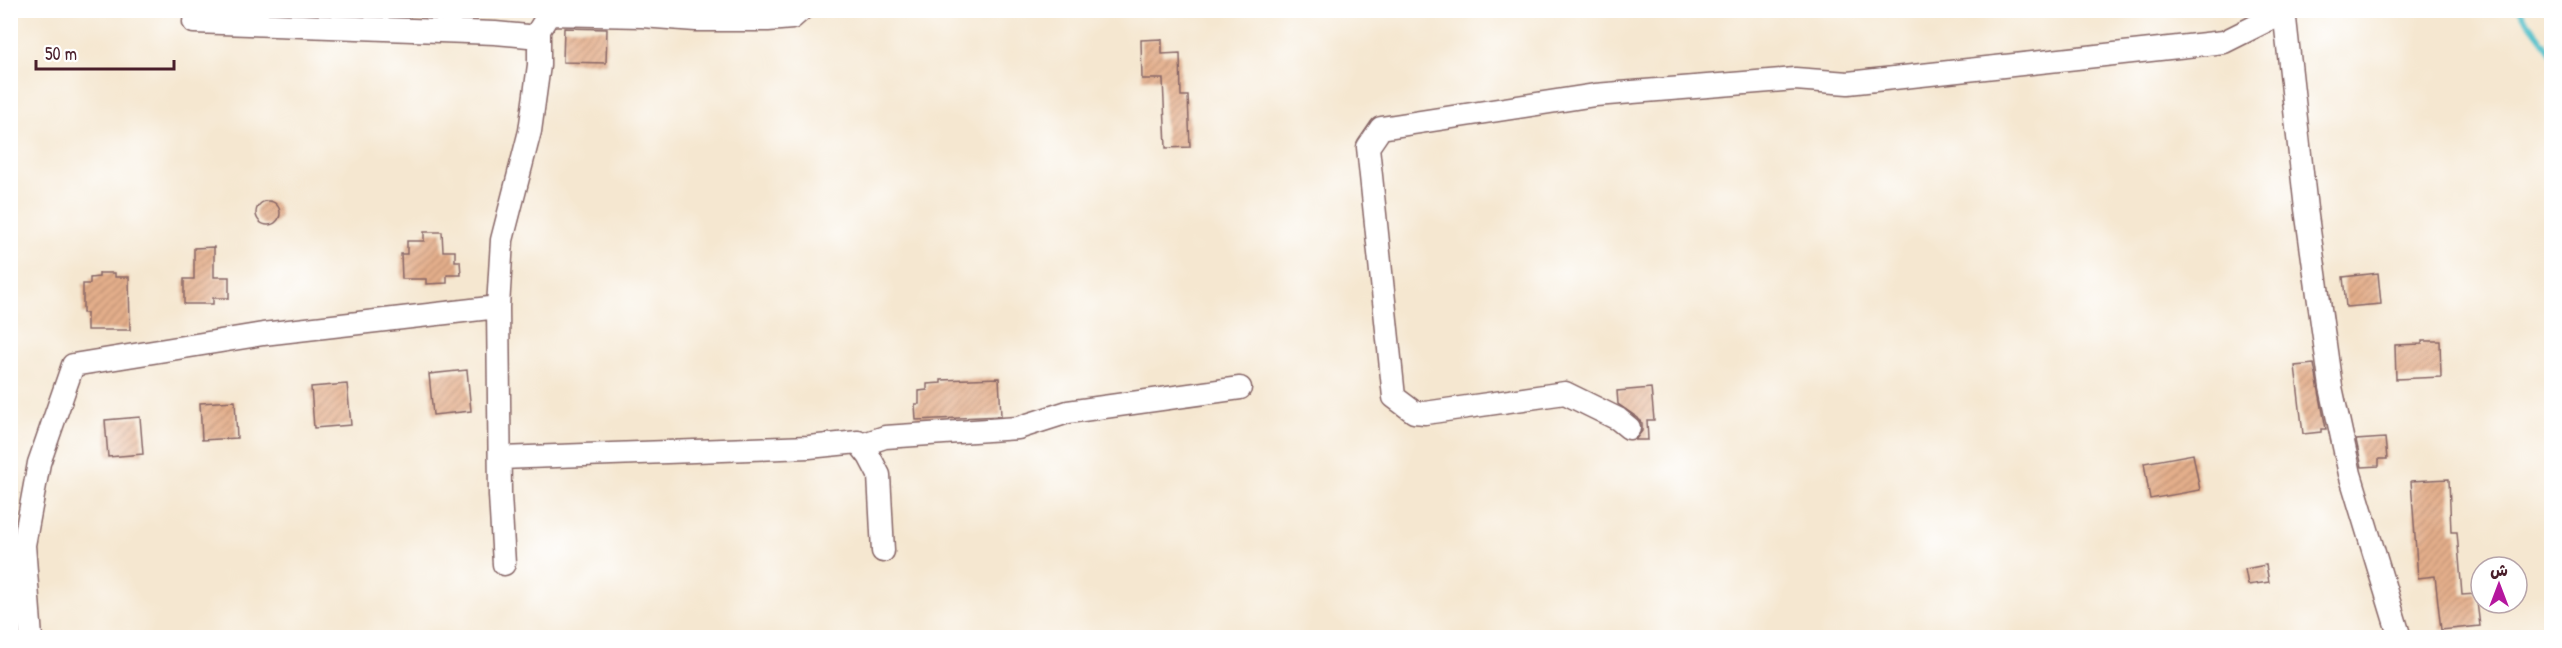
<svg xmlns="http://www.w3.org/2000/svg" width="2562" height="648" font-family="'Patrick Hand','Playpen Sans Arabic',sans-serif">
<defs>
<pattern id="building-hatch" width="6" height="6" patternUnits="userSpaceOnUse" patternTransform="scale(1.5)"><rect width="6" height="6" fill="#e4af8b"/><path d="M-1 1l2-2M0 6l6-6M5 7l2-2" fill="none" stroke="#bb8e72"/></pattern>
</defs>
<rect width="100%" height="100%" fill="#fff"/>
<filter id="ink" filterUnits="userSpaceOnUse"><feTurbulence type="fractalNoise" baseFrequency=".0167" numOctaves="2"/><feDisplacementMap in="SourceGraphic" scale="12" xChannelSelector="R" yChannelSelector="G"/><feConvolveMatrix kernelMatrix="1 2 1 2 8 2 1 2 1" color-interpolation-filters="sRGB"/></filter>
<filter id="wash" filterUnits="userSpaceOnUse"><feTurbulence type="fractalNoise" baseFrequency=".008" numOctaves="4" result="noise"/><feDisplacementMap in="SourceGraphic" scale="24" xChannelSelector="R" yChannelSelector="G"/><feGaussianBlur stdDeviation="1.35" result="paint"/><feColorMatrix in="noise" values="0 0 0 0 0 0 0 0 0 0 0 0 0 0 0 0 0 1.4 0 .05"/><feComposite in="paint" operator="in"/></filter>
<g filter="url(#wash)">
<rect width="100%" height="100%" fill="#f5e7d0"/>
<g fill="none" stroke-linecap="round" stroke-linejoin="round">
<path stroke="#54c1cb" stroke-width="5" d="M2519,10L2552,54"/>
</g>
<g id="blocks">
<path fill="url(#building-hatch)" d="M564,28L607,29L606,63L563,62Z
M1162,39V54L1180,53L1181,96H1188L1190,147L1166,148L1163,79H1142L1141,40Z
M256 213a12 12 0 1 1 24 0a12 12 0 1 1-24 0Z
M424,232H442L443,251H455V261H460L461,275H447V283L426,284V279H402L401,254H407V241H424Z
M214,247V277H229V298H213V304H184V279H194V248Z
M99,273H115V277H129L130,330H87V313H83V284H90V278L99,277Z
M2378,273L2381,304L2346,307L2343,277Z
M2422,341H2440L2441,377L2396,379L2395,345L2422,344Z
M2314,364L2326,429H2321V432L2303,434L2295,366Z
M467,370L471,411L433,415L429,374Z
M999,378L1001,416L916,420L915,404H919V391L927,390V384L941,383V380Z
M347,384L351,425L314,428L311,387Z
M1651,388L1654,420H1647L1648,440H1635L1642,431V424L1638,418L1618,404L1617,391Z
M235,401L237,438L202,440L200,403Z
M140,417L143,454L108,457L105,420Z
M2385,438L2387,459H2379V466L2362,467L2356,440Z
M2193,454L2200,490L2150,499L2144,463Z
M2449,479L2451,532H2457L2462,595L2476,594L2480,626L2441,630L2435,576L2418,578L2411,481Z
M2266,565L2269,582L2248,585L2245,569Z"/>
</g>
</g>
<g filter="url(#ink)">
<use href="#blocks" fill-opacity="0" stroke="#866565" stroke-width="1.5"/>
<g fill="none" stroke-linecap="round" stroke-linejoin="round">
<defs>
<path id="minor" d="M2284,10L2306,209L2331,387L2350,474L2400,638
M194,22L495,33L539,37
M1629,428L1618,419L1565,393L1425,413L1414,412L1394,397L1368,147L1381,128L1595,95L1795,79L1848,83L2224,42L2284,12
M861,445L885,437L1018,428L1068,412L1240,388
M500,458L809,447L858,442L869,456L879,475L883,551
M504,564L500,495L498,307L502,240L530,131L539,65V30L549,14L642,16L696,20H768L792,18L801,10
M31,638L24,545L39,463L73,365L263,334L498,307"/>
</defs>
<use href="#minor" stroke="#866565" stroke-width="25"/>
<use href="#minor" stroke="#fff" stroke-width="22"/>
</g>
</g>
<rect width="2562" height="648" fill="none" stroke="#fff" stroke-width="36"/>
<g transform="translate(2499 585)"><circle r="28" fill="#ffffff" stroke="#b7a5aa" stroke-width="1.5"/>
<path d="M0-4.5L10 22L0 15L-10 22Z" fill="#b5179e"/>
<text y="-9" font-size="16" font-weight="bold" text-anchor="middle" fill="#4a1f2b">ش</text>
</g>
<path d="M36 60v9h138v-9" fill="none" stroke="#4a1f2b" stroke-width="3"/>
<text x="45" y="60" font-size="18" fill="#4a1f2b" stroke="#ffffff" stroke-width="4.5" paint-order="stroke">50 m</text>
</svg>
